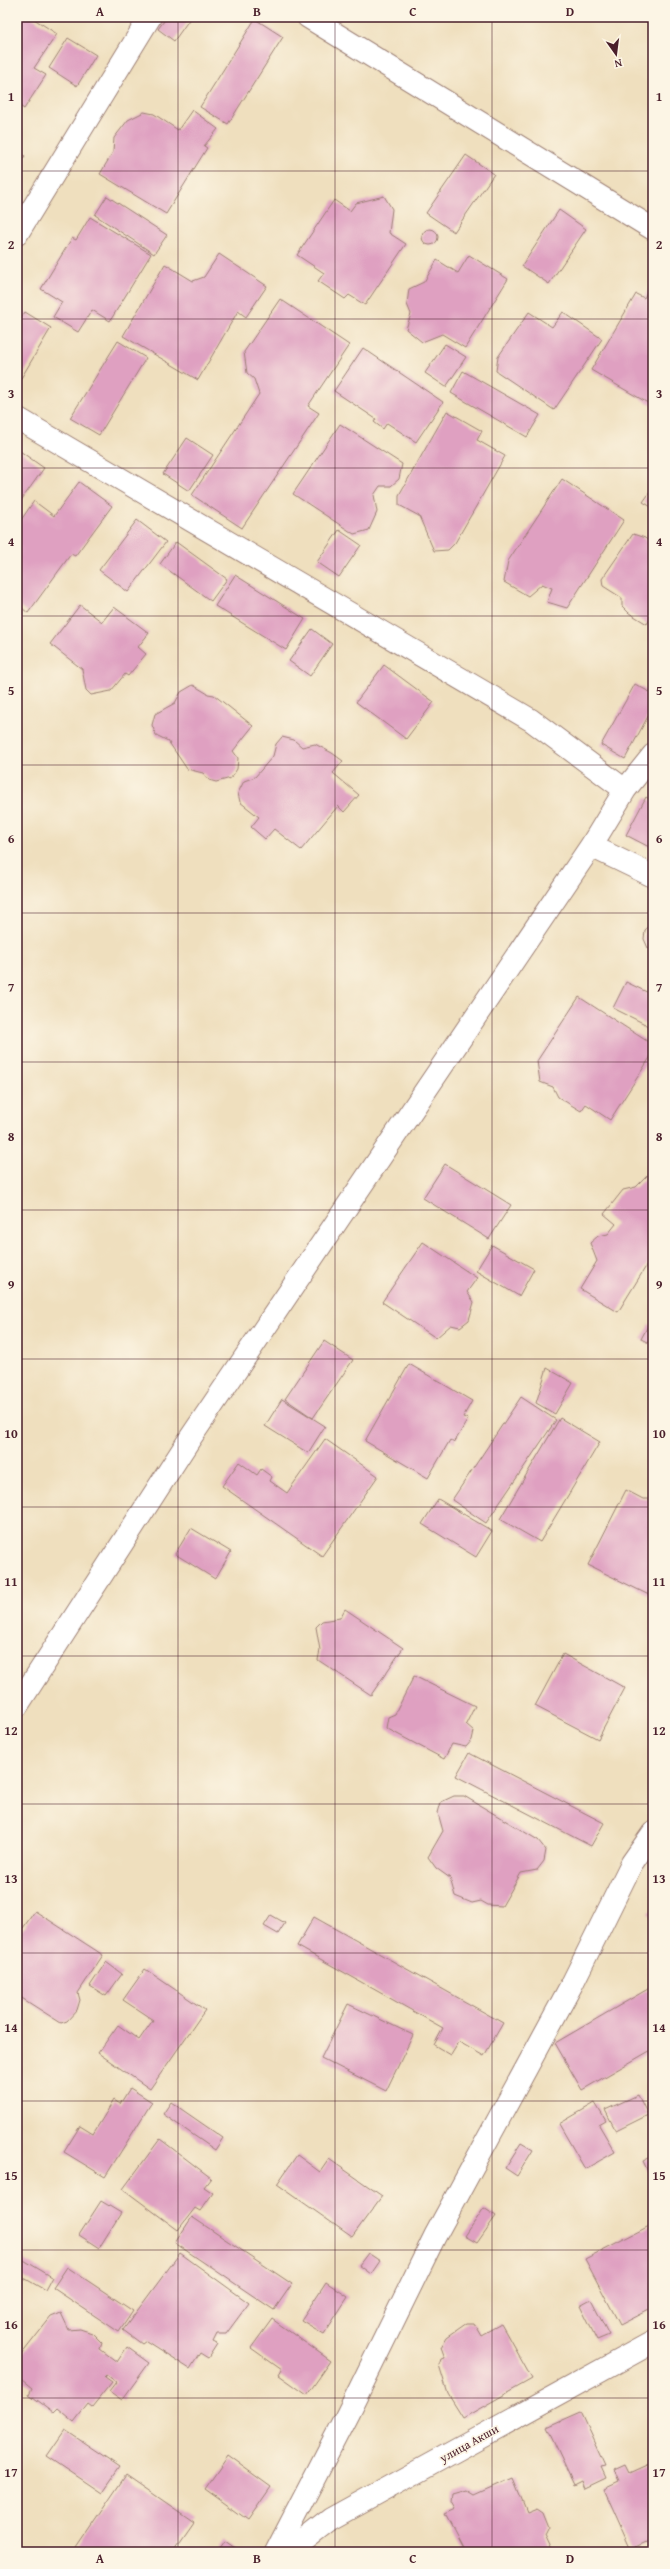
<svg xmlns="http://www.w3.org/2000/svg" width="670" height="2569" font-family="'Gentium Book Plus',serif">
<rect width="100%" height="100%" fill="#fcf5e5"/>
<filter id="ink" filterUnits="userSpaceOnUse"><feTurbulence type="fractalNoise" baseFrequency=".025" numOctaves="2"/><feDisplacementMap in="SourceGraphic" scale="8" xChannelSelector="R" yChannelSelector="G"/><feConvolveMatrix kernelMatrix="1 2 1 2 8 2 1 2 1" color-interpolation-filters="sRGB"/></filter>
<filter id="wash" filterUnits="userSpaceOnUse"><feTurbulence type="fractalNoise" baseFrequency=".012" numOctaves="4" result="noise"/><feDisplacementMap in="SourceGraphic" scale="16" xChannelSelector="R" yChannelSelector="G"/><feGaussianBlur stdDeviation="0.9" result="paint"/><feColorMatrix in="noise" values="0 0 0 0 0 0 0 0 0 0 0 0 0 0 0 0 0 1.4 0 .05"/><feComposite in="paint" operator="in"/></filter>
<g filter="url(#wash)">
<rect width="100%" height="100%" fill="#efdfbe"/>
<g id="blocks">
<path fill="#dfa0c1" d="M17,17H31L57,34L34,68L46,75L24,109L17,104Z
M167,17H191L174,41L158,29Z
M255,19L283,37L228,124L200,107Z
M68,38L96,55L77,86L49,68Z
M192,110L218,129L204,146L207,148L166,214L100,174L113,152L114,138L128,120L144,112L154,114L178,130Z
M17,150L25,156L17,167Z
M466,155L494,174L454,232L426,213Z
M107,196L167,235L154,254L95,215Z
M384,196L392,209L389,233L406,244L365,305L349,295L345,299L318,281L324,273L297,255L334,200L350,211L356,203Z
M559,210L586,229L549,284L522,266Z
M90,217L151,254L110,321L92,310L78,332L53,317L62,302L41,289L72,238L76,240Z
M422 237a8 8 0 1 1 16 0a8 8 0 1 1-16 0Z
M219,254L267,286L246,317L238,311L198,380L123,336L165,264L193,281L204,277Z
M469,255L508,279L465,348L442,334L422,342L406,329L411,314L407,304L409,289L424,282L437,260L458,273Z
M648,290L653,293V406L591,370L636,294L644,298Z
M280,299L349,345L308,406L319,413L242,528L192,495L259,394L254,379L247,373L244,352Z
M25,312L51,328L17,385V324Z
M529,312L552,327L563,312L602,339L554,410L496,371L498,357Z
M118,341L146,358L99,435L70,418Z
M445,344L466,357L446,387L425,373Z
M363,348L443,402L416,442L387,423L383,429L374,422L376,419L334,391Z
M463,371L540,415L527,437L451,393Z
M447,411L482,431L477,440L505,456L455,543L448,550L434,551L419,516L399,505V495Z
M340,424L402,464L399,479L391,486H380L374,495L377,512L369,530L354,534L293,494Z
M187,438L213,455L189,491L163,474Z
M17,449L44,468L17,506Z
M562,479L624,520L567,608L547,602L552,588L542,584L528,596L504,582L508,561Z
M79,482L112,506L75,556L71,554L28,613L17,604V517L21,520L34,501L54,516Z
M653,488V508L643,502Z
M137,520L166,542L128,592L99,570Z
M339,530L361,545L339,577L317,562Z
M633,534L645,538L653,545V614L647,624L629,613L622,606V598L603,586L602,579Z
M176,542L227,579L211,601L160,564Z
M235,575L305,619L286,650L215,606Z
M80,605L102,622L114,607L149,633L138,647L146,654L128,676L125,674L111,691L91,695L86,690L82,669L50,644Z
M312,629L332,644L310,676L289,661Z
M384,665L434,702L406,739L356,702Z
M635,684L653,694V707L625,759L601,745Z
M193,685L208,694L214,695L253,726L233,751L238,758L237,769L231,778L216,782L209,780L203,773L187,769L168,741L156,735L152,725L155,714L175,703L181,692Z
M282,737L294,740L302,747L315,744L332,753L343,761L333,773L359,795L344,812L338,806L301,850L274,829L265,839L251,827L259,817L240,802L238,793L244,781L255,777L273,756L276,744Z
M646,797L653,801V849L626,835Z
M653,923V951L648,948L644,939L645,930Z
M626,982L653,995V1028L613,1008Z
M579,997L653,1045V1053L610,1120L586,1104L581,1111L558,1097L553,1087L540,1082L537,1061Z
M445,1164L511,1205L489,1239L423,1198Z
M653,1170V1255L618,1312L580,1289L597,1261L590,1243L598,1236L608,1234L616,1224L604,1214L623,1190L636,1187Z
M423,1242L477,1278L467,1292L474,1302L469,1320L460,1327L451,1325L436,1338L382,1302Z
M492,1245L534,1269L519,1296L476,1271Z
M649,1324L653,1326V1345L641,1339Z
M324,1341L353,1360L313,1418L285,1399Z
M409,1364L472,1401L463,1417L468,1419L454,1443L450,1440L428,1478L365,1441Z
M547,1368L573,1383L555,1414L536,1403Z
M521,1397L556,1420L486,1523L452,1500Z
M282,1399L325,1426L308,1453L265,1426Z
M560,1418L600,1442L540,1542L500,1519Z
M325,1439L378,1476L322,1556L222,1486L239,1462L257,1475L261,1469L272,1477L270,1481L287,1493Z
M626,1490L643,1499H653V1597L588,1565Z
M438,1499L492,1531L476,1557L422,1524Z
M191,1528L231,1552L215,1579L175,1554Z
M345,1609L403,1648L371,1695L318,1660L320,1650L316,1627L322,1621L340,1618Z
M563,1654L625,1688L598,1739L535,1706Z
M414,1676L475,1706L466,1724L474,1731L472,1740L466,1747L452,1744L444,1759L386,1728L388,1717L395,1714Z
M469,1753L604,1823L591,1846L456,1776Z
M454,1796H464L538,1840L546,1850L544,1861L537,1870L521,1873L502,1906L488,1905L481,1901L472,1903L455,1896L450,1878L436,1868L428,1857L443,1831L438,1813L441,1802Z
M653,1909V1919L648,1913Z
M35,1911L103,1955L78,1993L80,2000L77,2010L67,2021L61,2023L17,1995V1931L23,1928Z
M271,1915L285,1923L278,1934L264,1926Z
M314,1917L503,2023L484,2056L459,2042L451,2055L434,2045L443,2028L297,1946Z
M106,1962L122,1974L106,1996L90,1986Z
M145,1969L205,2010L150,2089L98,2053L118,2025L139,2040L153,2020L123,2000Z
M653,1986V2049L582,2090L555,2043Z
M348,2004L413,2035L386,2091L321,2058Z
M130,2088L152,2102L105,2177L64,2152L80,2126L93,2134L114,2100L120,2104Z
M638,2095L648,2115L616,2131L605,2110Z
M171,2102L223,2138L215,2150L163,2114Z
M595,2103L606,2121L599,2125L615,2152L585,2169L559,2124Z
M160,2139L211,2178L204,2187L213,2193L200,2211L195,2208L178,2230L123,2189Z
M521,2143L533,2150L517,2176L505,2168Z
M297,2155L320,2172L329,2159L382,2196L352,2237L277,2184Z
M653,2156V2182L643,2161Z
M101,2201L121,2213L99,2248L79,2235Z
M484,2208L496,2216L477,2243L465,2236Z
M192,2217L292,2284L274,2310L175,2243Z
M653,2224V2308L620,2325L585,2259Z
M180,2253L249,2303L226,2334H217L213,2342L217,2344L208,2358L200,2353L190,2369L146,2341L142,2344L123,2330Z
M368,2253L380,2261L371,2274L359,2265Z
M22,2259L52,2277L45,2290L17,2274V2268Z
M67,2267L133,2311L119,2332L53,2288Z
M326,2282L348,2297L324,2334L301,2320Z
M591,2300L609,2335L597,2340L580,2306Z
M61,2313L69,2330L80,2329L92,2333L102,2343L100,2349L117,2362L127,2347L149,2363L122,2400L109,2391L116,2382L107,2375L105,2377L112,2382L92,2407L88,2404L74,2422L57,2408L53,2412L29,2394L32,2388L17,2376V2360L51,2317Z
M272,2319L331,2361L307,2395L279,2375L282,2370L251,2348Z
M467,2323H474L481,2335L501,2324L532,2379L463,2418L448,2394L439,2365L441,2359L445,2358L441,2347L447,2337Z
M581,2412L606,2466L601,2467L606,2478L585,2488L582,2480L574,2484L547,2427Z
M65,2430L120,2467L102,2493L47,2456Z
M228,2456L271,2487L248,2520L205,2489Z
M651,2463L653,2539L631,2549L604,2489L619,2482L614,2470L625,2465L629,2473Z
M126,2475L194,2522L173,2552H85L77,2547Z
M513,2478L527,2512L537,2508L543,2512L549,2527L545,2535L553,2552H465L445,2514L456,2509L452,2502L453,2494L467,2490L475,2495Z
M225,2541L238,2550L237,2552H217Z"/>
</g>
</g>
<g filter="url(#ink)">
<use href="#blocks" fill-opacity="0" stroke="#9c7f74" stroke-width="1"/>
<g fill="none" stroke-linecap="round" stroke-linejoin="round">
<defs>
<path id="minor" d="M308,17L653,229
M17,234L150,17
M17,418L531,720L625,790
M591,846L653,876
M17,1706L191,1437L591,846L625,790L653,755
M276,2552L348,2413L435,2236L572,1984L632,1863L653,1833
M289,2552L331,2519L653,2342"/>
</defs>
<use href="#minor" stroke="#9c7f74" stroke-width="24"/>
<use href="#minor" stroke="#fff" stroke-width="22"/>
</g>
</g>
<path fill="none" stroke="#4a1f2b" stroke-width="1" stroke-opacity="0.55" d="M178,17V2552M335,17V2552M492,17V2552M17,171H653M17,319H653M17,468H653M17,616H653M17,765H653M17,913H653M17,1062H653M17,1210H653M17,1359H653M17,1507H653M17,1656H653M17,1804H653M17,1953H653M17,2101H653M17,2250H653M17,2398H653"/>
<g text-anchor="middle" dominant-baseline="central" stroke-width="3.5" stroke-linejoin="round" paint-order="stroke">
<g font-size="12" fill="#4a1f2b" stroke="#fcf5e5">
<text transform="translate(469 2443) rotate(-29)">улица Акши</text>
</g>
</g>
<rect width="670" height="2569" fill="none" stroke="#fcf5e5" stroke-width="44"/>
<g transform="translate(616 54) rotate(166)" stroke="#fcf5e5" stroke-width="3" paint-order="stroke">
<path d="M0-3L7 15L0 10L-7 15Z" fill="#4a1f2b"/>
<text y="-6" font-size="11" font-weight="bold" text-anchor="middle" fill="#4a1f2b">N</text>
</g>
<rect x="22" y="22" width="626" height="2525" fill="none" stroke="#4a1f2b" stroke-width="1.5"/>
<g font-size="13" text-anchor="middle" font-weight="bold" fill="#4a1f2b">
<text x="100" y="16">A</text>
<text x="257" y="16">B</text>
<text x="413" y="16">C</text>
<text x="570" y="16">D</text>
<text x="11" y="101">1</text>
<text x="659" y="101">1</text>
<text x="11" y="249">2</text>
<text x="659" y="249">2</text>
<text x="11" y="398">3</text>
<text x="659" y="398">3</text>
<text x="11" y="546">4</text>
<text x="659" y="546">4</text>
<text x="11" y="695">5</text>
<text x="659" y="695">5</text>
<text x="11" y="843">6</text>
<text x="659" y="843">6</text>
<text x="11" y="992">7</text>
<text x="659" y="992">7</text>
<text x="11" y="1141">8</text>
<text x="659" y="1141">8</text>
<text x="11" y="1289">9</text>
<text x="659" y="1289">9</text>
<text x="11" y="1438">10</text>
<text x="659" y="1438">10</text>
<text x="11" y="1586">11</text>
<text x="659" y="1586">11</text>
<text x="11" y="1735">12</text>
<text x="659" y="1735">12</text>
<text x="11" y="1883">13</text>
<text x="659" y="1883">13</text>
<text x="11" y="2032">14</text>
<text x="659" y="2032">14</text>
<text x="11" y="2180">15</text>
<text x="659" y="2180">15</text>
<text x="11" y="2329">16</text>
<text x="659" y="2329">16</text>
<text x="11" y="2477">17</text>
<text x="659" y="2477">17</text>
<text x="100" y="2563">A</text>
<text x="257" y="2563">B</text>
<text x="413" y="2563">C</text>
<text x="570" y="2563">D</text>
</g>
</svg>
